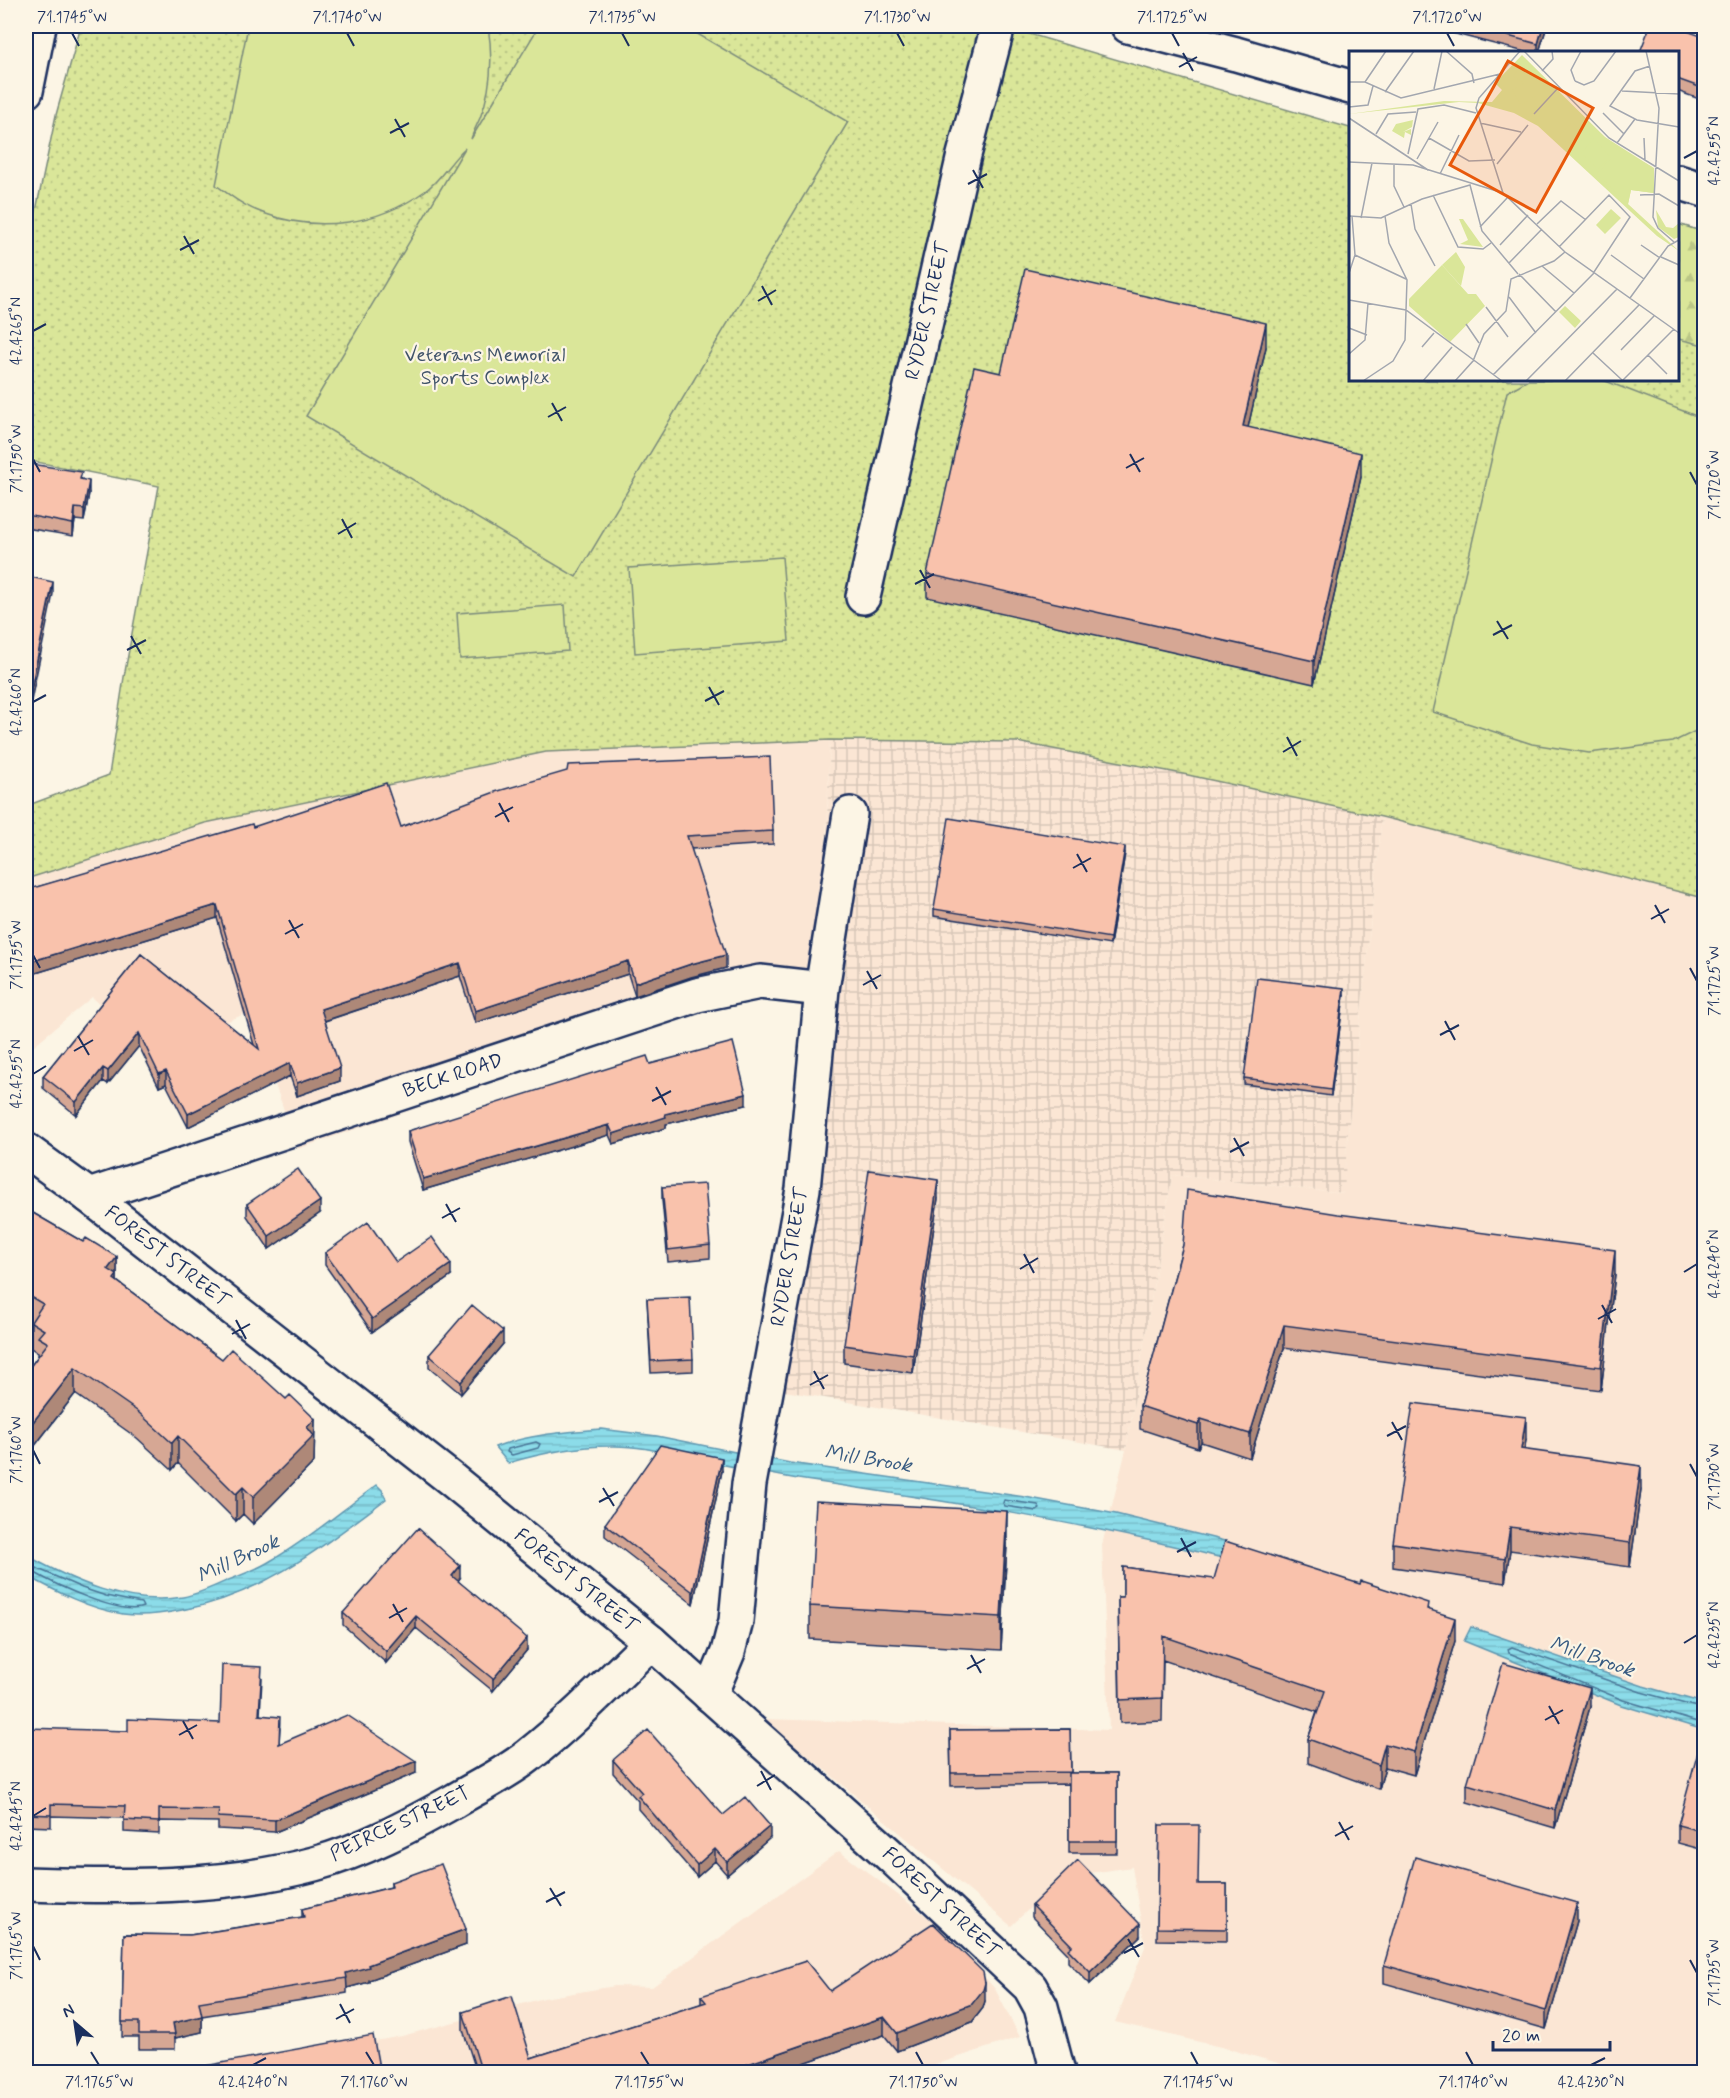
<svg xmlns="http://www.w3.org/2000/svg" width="1730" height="2098" font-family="Mynerve,sans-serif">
<defs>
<pattern id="industrial-grid" width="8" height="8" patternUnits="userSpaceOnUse" patternTransform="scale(1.5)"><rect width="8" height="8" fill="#fbe6d4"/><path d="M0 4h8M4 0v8" fill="none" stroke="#d7c6b8"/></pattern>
<pattern id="green-dots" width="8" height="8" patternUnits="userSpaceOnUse" patternTransform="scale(1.5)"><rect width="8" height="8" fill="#dae699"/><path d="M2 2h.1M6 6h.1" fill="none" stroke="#bac686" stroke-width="1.8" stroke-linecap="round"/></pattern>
<pattern id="forest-firs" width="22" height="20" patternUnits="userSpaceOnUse" patternTransform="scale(1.5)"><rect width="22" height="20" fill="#dae699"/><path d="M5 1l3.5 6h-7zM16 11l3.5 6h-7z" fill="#bac686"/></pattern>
<pattern id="water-rules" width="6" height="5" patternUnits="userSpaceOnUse" patternTransform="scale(1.5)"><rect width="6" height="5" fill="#8cdce9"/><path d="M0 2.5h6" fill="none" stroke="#78bdca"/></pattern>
</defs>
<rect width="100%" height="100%" fill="#fcf5e5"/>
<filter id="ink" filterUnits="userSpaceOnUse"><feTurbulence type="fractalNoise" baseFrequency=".0167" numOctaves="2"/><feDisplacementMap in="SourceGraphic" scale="12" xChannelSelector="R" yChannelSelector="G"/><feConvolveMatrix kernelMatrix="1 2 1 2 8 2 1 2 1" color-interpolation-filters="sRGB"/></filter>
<g filter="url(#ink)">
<path fill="#fbe6d4" d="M830,740L821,967L810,1010L775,998L693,1012L298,1149L249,1012L152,1054L92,997L26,1052V879L205,823L546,752Z
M1382,817L1704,898V2072H1310L1225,2048L1115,2022L1145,1947L1132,1867L1063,1877L1011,1926L764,1719L1109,1730L1102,1545L1126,1450L1172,1175L1343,1193L1347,1142Z
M839,1851L941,1927L995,1989L1020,2037L913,2072H222L229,2069L402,2036L544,1998L615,1986L652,1987Z"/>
<path fill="url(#industrial-grid)" d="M830,740L1017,742L1188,775L1382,817L1347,1142L1344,1193L1172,1175L1126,1450L767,1388L818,1064Z"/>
<path fill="url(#green-dots)" stroke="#7a8a7c" stroke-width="1.5" d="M81,26H1002L1350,128V380H1678V224L1704,232V898L1382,817L1188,775L1017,742L830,740L546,752L205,823L26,879V806L109,775L124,677L159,486L26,460V258L56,115Z"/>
<path fill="url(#forest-firs)" stroke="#7a8a7c" stroke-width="1.5" d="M1678,224L1704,232V345L1678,339Z"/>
<path fill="#dae699" stroke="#7a8a7c" stroke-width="1.5" d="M248,26H488C493,57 492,88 480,118C477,125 473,132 471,139L539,26H684L848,122L576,577L306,416L465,148C451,160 441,180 425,191C378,225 317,233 263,213C245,207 231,196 216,185Z
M1528,380H1603L1704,419V727L1673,742L1589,753L1532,744L1433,712L1507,392Z
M782,557L789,641L635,653L629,568Z
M565,605L568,651L460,659L457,613Z"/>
<path fill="url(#water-rules)" stroke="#5f97b1" stroke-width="1.5" d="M601,1429L657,1436L790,1463L1025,1497L1116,1514L1229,1542L1222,1558C1083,1522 940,1500 798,1479C764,1473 729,1466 695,1459C667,1453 639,1445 610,1446C574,1446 542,1453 508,1463L495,1447C529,1434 565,1432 601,1429Z
M377,1485L382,1490L386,1499C323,1546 261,1596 182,1610C163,1614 143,1617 123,1614C89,1609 55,1591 26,1575V1555C71,1580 129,1607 183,1597C198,1594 213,1587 226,1581C242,1575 258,1569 272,1560C309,1539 342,1510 377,1485Z
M1471,1627L1643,1686L1704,1703V1730L1621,1705L1464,1641Z"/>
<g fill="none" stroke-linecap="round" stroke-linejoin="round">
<path stroke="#487496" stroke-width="1.5" d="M536,1442L540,1444L538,1448L512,1455L507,1452L508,1449Z
M1004,1500L1038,1505L1040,1509L1037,1511L1005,1506L1003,1503Z
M36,1568L82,1588L106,1596L141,1603L143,1607C121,1616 56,1585 35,1573L34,1570Z
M1704,1709L1641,1692L1512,1647L1508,1649L1509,1653L1623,1700L1704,1724"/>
<defs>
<path id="minor" d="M863,597L964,155L998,26
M89,1196L697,995L760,982L822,989
M710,1695L728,1652L736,1621L749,1484L803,1189L822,989L850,814
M26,1884C122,1887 220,1889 314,1864C363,1851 411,1825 454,1801C479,1786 505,1774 528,1756C572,1721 611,1681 651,1642"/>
<path id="tertiary" d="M26,91L39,26
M26,1150L89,1196L451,1479L651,1642L893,1858L1030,1987L1041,2007L1058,2072"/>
<path id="secondary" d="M1128,26L1236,54L1350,87
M1678,182L1704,190"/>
</defs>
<use href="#minor" stroke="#1b2f5e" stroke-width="38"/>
<use href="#tertiary" stroke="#1b2f5e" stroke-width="38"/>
<use href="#secondary" stroke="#1b2f5e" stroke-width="38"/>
<use href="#minor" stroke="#fcf5e5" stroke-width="33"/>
<use href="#tertiary" stroke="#fcf5e5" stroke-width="33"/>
<use href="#secondary" stroke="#fcf5e5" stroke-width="33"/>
</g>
<path fill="#d6a794" stroke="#1b2f5e" stroke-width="1.5" d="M1425,26H1547L1539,52H1525Z
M1704,37L1702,100L1677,91V52Z
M1266,347L1248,427L1361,477L1314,684L927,597V574L1001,373Z
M26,469L82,479L89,493L84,521L75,520L73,536L26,528Z
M253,827L773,831V844L691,849L726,968L691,977L635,996L628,974L475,1023L460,976L325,1021L340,1081L297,1096L290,1076L188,1127L166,1084L159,1087L139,1046L108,1084L103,1081L76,1115L43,1088V1076L141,954L254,1045L217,918L26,976V890Z
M1125,853L1110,945L934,916V909Z
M1344,995L1331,1096L1244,1084V1078Z
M650,1064L746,1105L666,1124V1128L613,1144L609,1135L423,1190L408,1142V1131Z
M662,1187L710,1245V1258L668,1262L662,1200Z
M938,1198L913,1373L844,1363V1345Z
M247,1204L320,1213L269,1249L247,1216Z
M26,1209L83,1242L117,1257V1281L222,1359L286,1399L315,1419L314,1462L253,1524L243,1514L236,1521L178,1463L172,1470L137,1438L75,1394L26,1457V1372L38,1356V1353L31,1348V1324L26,1320Z
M1183,1245L1615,1274L1601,1390L1284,1348L1250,1458L1201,1442L1198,1448L1140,1429V1406Z
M325,1253L396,1262L451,1276L372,1332L325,1265Z
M647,1299L693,1359V1371L651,1373Z
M503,1344L461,1394L429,1367V1355Z
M1526,1440L1524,1450L1641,1490L1630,1567L1510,1550L1505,1583L1393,1567V1543Z
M722,1471L693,1604L605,1536V1524Z
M1007,1544L1001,1650L810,1639V1606Z
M1123,1567L1428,1609L1455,1641L1414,1775L1385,1767L1379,1789L1308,1763V1739L1317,1712L1163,1660L1162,1721L1120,1723L1118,1597H1123Z
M460,1578L458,1581L527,1650L493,1691L416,1628L386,1663L343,1625V1613Z
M262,1679L260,1715L280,1728L279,1744L416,1773L275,1832L218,1829V1822L159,1821V1834L124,1832V1818L51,1816V1827L26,1826V1739L220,1723Z
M1590,1707L1555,1828L1467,1802V1784Z
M1070,1729L1071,1773H1117V1853H1069V1784L951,1786L950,1730Z
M1704,1741V1850L1678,1843V1825Z
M613,1760L723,1815L770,1838L727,1875L715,1861L697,1877L638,1809V1801L613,1773Z
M1159,1825L1199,1884H1227V1941L1157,1940Z
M391,1882L466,1945L369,1980V1982L347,1988V1993L202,2016V2032L175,2038V2049H139V2037H122L124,1934L190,1935L302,1917V1909L391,1887Z
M1032,1905L1140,1936L1090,1984L1068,1962V1954L1032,1917Z
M1577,1921L1546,2029L1384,1983V1965Z
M830,1991L985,2001L983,2008L972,2022L897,2051L884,2035L775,2073H477L463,2030V2012L531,2058L701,2004V1996Z"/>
<path fill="#ae8878" stroke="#1b2f5e" stroke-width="1.5" d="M1543,26H1547L1539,52H1538V44Z
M1704,81V93L1702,100V88Z
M1266,323V347L1243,450V426Z
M1361,453V477L1314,684V661Z
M89,481V493L84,521V509Z
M75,508V520L73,536V524Z
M53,582V594L26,725V713Z
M1125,847V853L1110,945V938Z
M217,905V918L26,976V963Z
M726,955V968L691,977L635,996V983L691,964Z
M628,961V974L475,1023V1011Z
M460,963V976L321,1022V1009Z
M1344,988V995L1331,1096V1090Z
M139,1033V1046L108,1084V1071Z
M290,1063V1076L188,1127V1114Z
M103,1068V1081L76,1115V1102Z
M340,1068V1081L297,1096V1083Z
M166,1071V1084L159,1087V1074Z
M746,1094V1105L666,1124V1128L613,1144V1134L665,1114Z
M609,1125V1135L423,1190V1179Z
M938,1180V1198L913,1373V1355Z
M320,1201V1213L269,1249V1236Z
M1615,1250V1274L1601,1390V1367Z
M117,1257V1302L108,1269Z
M451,1264V1276L372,1332V1319Z
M1284,1325V1348L1250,1458V1434Z
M503,1331V1344L461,1394V1382Z
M75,1368V1394L26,1457V1431Z
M1526,1417V1440L1521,1473V1449Z
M315,1419L314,1462L253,1524V1497L307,1427Z
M1201,1419V1442L1198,1448V1425Z
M178,1436V1463L172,1470V1443Z
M722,1458V1471L693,1604V1592Z
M1641,1466V1490L1630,1567V1543Z
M243,1487V1514L236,1521V1494Z
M1007,1511V1544L1001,1650V1617Z
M1510,1527V1550L1505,1583V1559Z
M460,1566V1578L452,1588V1576Z
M416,1616V1628L386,1663V1651Z
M1455,1618V1641L1414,1775V1752Z
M527,1638V1650L493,1691V1679Z
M1590,1688V1707L1555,1828V1810Z
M1385,1744V1767L1379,1789V1765Z
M416,1761V1773L275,1832V1820Z
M770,1826V1838L727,1875V1862Z
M715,1849V1861L697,1877V1865Z
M1577,1903V1921L1546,2029V2011Z
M1140,1924V1936L1090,1984V1972Z
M466,1929V1945L369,1980V1982L347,1988L346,1973Z
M985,1983V2001L983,2008L972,2022L897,2051V2033Z
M202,2016V2032L175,2038L173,2023Z
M884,2017V2035L775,2073H722Z"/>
<path fill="#f9c2ac" stroke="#1b2f5e" stroke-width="1.5" d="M1471,26H1543L1538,44Z
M1650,26H1673L1704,37V81L1702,88L1677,79V52H1640Z
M1025,269L1266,323L1243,426L1361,453L1314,661L927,574L974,367L1001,373Z
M31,464L82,472L80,479L89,481L84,509L75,508L73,524L26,515V469H30Z
M26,576L53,582L26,713Z
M770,757L773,831L687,836L726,955L691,964L635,983L628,961L475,1011L460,963L321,1009L340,1068L297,1083L290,1063L188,1114L166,1071L159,1074L139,1033L108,1071L103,1068L76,1102L43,1076L141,954L259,1049L217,905L26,963V890L252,824L253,827L386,783L401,827L495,792L567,771L568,765Z
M949,818L1125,847L1110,938L934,909Z
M1257,978L1344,988L1331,1090L1244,1078Z
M733,1042L746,1094L665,1114L666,1117L613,1134L609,1125L423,1179L408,1131L647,1056L650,1064Z
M298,1169L320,1201L269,1236L247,1204Z
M869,1170L938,1180L913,1355L844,1345Z
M705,1184L710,1245L668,1250L662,1187Z
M1187,1190L1338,1214L1615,1250L1601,1367L1284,1325L1250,1434L1201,1419L1198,1425L1140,1406L1183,1245Z
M26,1209L83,1242L86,1238L117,1257L108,1269L117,1275L114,1279L222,1359L231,1349L286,1399L290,1395L315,1419L307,1427L314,1436L253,1497L243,1487L236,1494L178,1436L172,1443L137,1411L75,1368L26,1431V1372L48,1343L38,1337L44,1330L31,1322L43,1304L26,1294Z
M368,1222L396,1262L432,1237L451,1264L372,1319L325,1253Z
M690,1297L693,1359L651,1361L647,1299Z
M472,1305L503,1331L461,1382L429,1355Z
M1413,1403L1526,1417L1521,1449L1641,1466L1630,1543L1510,1527L1505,1559L1393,1543Z
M660,1445L722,1458L693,1592L605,1524Z
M816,1501L1007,1511L1001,1617L810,1606Z
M418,1528L460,1566L452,1576L527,1638L493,1679L416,1616L386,1651L343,1613Z
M1225,1541L1360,1584L1361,1581L1428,1603L1427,1609L1455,1618L1414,1752L1385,1744L1379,1765L1308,1739L1325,1691L1163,1636L1162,1698L1120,1700L1118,1597H1123V1567L1214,1579Z
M1503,1663L1590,1688L1555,1810L1467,1784Z
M222,1665L262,1667L259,1715L280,1717L279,1744L347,1715L416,1761L275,1820L218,1817L219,1810L159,1809V1822L124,1820L125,1806L51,1804V1815L26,1814V1728L128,1731V1719L220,1723Z
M1070,1729L1071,1772L951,1773L950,1730Z
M648,1730L723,1815L745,1797L770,1826L727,1862L715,1849L697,1865L638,1796L642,1793L613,1760Z
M1701,1741H1704V1832L1678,1825Z
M1069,1773H1117V1841H1069Z
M1159,1825H1199L1198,1884H1227V1929L1157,1928Z
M1415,1857L1577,1903L1546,2011L1384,1965Z
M1078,1860L1140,1924L1090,1972L1068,1949L1072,1946L1032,1905Z
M441,1864L466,1929L368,1965L369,1967L346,1973L347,1978L199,2002L202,2016L173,2023L175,2034H139V2022H122L124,1934L190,1935L304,1917L302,1909L392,1887L391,1882Z
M933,1923L983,1972L985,1983L983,1990L972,2004L897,2033L884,2017L722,2073H482L463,2012L512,1996L531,2058L706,2002L701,1996L806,1961L830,1991Z
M373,2035L380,2073H199V2067Z"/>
</g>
<path fill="none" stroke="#1b2f5e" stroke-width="2" d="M72,33L79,46M347,33L354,46M622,33L629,46M897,33L904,46M1172,33L1179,46M1447,33L1454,46M1183,53L1193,71M1179,67L1197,57M395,119L405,137M390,133L409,123M1684,158L1697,151M973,170L983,188M968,184L987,174M184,236L194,254M180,250L199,240M762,286L772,305M758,301L776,290M33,331L46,324M552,403L562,421M548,417L566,407M1130,454L1140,472M33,459L40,472M1126,468L1144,458M1690,472L1697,485M342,519L352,538M338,534L356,523M920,570L930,588M915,584L934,574M1497,621L1508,639M1493,635L1512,625M131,636L141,654M127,650L146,640M709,687L719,705M705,701L724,691M33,702L46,695M1287,737L1297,756M1283,752L1301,741M499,803L509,822M495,817L513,807M1077,854L1087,872M1073,868L1091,858M1655,905L1665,923M1651,919L1669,909M289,920L299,938M285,934L303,924M33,955L40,968M1690,968L1697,981M867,971L877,989M863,985L881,975M1445,1021L1455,1040M1440,1035L1459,1025M78,1036L89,1055M74,1051L93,1040M33,1074L46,1066M656,1087L666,1105M652,1101L671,1091M1234,1138L1244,1156M1230,1152L1249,1142M446,1204L456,1222M442,1218L460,1208M1024,1254L1034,1273M1020,1269L1038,1258M1684,1272L1697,1264M1602,1305L1612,1323M1598,1319L1616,1309M236,1320L246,1339M232,1334L250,1324M814,1371L824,1389M810,1385L828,1375M1392,1422L1402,1440M1387,1436L1406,1426M33,1450L40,1464M1690,1464L1697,1477M603,1488L614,1506M599,1502L618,1492M1181,1538L1191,1557M1177,1552L1196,1542M393,1604L403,1622M389,1618L407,1608M1684,1643L1697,1635M971,1655L981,1673M967,1669L985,1659M1549,1706L1559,1724M1545,1720L1563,1710M183,1721L193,1739M179,1735L197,1725M761,1771L771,1790M757,1786L775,1775M33,1816L46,1808M1339,1822L1349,1840M1335,1836L1353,1826M550,1888L561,1906M546,1902L565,1892M1128,1939L1139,1957M33,1946L40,1960M1124,1953L1143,1943M1690,1960L1697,1973M340,2004L350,2023M336,2019L354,2009M91,2052L99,2065M366,2052L374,2065M641,2052L649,2065M916,2052L923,2065M1191,2052L1198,2065M1466,2052L1473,2065M253,2065L266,2058M1591,2065L1605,2058"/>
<g text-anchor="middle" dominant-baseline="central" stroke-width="4.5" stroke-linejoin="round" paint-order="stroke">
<g font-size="20" fill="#1b2f5e" stroke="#fcf5e5">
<text transform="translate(928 311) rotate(-77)">RYDER STREET</text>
<text transform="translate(453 1076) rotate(-18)">BECK ROAD</text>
<text transform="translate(167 1257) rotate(38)">FOREST STREET</text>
<text transform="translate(790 1257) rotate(-80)">RYDER STREET</text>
<text transform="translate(576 1581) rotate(39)">FOREST STREET</text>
<text transform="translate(400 1824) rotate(-25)">PEIRCE STREET</text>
<text transform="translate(941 1903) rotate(43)">FOREST STREET</text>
</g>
<g font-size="20" fill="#41546a" stroke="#fcf5e5">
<text x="485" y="355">Veterans Memorial<tspan x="485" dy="23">Sports Complex</tspan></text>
</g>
<g font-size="21" font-style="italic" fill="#375a81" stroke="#fcf5e5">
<text transform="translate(868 1459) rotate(9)">Mill Brook</text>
<text transform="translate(238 1559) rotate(-25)">Mill Brook</text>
<text transform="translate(1592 1657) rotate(19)">Mill Brook</text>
</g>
</g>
<g transform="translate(1349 51)">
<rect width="330" height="330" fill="#fcf5e5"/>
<path d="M173,4L256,86L303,116L305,142L282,139L279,153L330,200L308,185L189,75L165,62L129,52L110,51L0,63L95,50L143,51L153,39L146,32ZM64,69L63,76L54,81L62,78V84L56,81L55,87L43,80L47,73ZM262,158L272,167L256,183L247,174ZM216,255L232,270L226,277L210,261Z" fill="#dae699"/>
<path d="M235,67L262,92L305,117V142L282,139L279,153L248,123L262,107L231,72ZM307,159L317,176L324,177L330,172V186L325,188L309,176ZM110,168H114L134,196L111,193L119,189ZM93,214L119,243H127L136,255L101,291L60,255V248Z" fill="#dae699"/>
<path d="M173,14L183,24L181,28L188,24L197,39L172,54L163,39L175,32L164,25ZM223,71L238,86L229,92L217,91L210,85ZM242,91L259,108L249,118L232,102ZM107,201L116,216L112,235L93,214Z" fill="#dae699"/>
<path fill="none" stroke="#a2a6af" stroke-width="1.5" d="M97,0L123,23L125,32M175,0L260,87L330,130M297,0L310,57L304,166L309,177L325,191M301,15L286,20L261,55L288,69L330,76M193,20L204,8L203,0M226,30L235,34L245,30L267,0M226,30L222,19L232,0M0,31H16L52,47L151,23M16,31L37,0M85,38L93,0M273,40L330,43M36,41L65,0M0,56L19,54L24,35M254,62L275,83M185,63L209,37M0,67L79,119M131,72L172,81M27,83L39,63L67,61M80,87L120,110L146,109M295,87L296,109M268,92L286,68M59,103L69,58L95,54L127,62M68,108L89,71M0,111L64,114L154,142L216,201L330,282M45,113V135L55,156M148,113L179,74M91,123L110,84M154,142L127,57L130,47L171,0M84,144L109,196L134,198L142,192M291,144L310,143L330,155M62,153L66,178L86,215M0,165L32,167L73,148L121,134L133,180L169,223M12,167L23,112M188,173L212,150L237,169M131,176L159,146M151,194L179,164M292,194L311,207M210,196L260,144L281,166L245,221M6,204L57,228M262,204L295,228M312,206L330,214M160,212L193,178M193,215L225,242M0,222L6,204L3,165M170,223L207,261M160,246L187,282M281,247L319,195L330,189M0,249L57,259L153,330M137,256L159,286M117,273L130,292M0,277L18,284M73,296L85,282M272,299L305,265M244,302L273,329M0,303L16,289L19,252M299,304L318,323M144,324L245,222M14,330L44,310L56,289L58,229L40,192L36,165M74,330L103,296M106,330L124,310L135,283L157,260L162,228L205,210L216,201M177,330L268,238M216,330L290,254M273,330L325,278"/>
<path fill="#e8590c" fill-opacity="0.15" stroke="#e8590c" stroke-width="3" d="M159,10L244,57L187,161L101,114Z"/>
<rect width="330" height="330" fill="none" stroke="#1b2f5e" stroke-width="3"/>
</g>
<rect width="1730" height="2098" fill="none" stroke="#fcf5e5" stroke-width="66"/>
<g transform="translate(75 2023) rotate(331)" stroke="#fcf5e5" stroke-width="4.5" paint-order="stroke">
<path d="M0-4.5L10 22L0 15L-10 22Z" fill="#1b2f5e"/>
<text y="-9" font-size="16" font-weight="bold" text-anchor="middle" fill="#1b2f5e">N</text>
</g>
<path d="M1493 2041v9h117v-9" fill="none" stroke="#1b2f5e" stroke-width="3"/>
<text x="1502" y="2041" font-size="18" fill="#1b2f5e" stroke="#fcf5e5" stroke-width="4.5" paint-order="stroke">20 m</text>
<rect x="33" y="33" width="1664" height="2032" fill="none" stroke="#1b2f5e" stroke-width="2"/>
<g font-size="15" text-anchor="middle" fill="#1b2f5e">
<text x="72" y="22">71.1745°W</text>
<text x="347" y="22">71.1740°W</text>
<text x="622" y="22">71.1735°W</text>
<text x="897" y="22">71.1730°W</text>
<text x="1172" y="22">71.1725°W</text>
<text x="1447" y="22">71.1720°W</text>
<text transform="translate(1714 151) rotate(-90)" y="5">42.4255°N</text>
<text transform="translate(16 331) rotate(-90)" y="5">42.4265°N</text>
<text transform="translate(16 459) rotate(-90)" y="5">71.1750°W</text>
<text transform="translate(1714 485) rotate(-90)" y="5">71.1720°W</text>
<text transform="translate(16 702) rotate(-90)" y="5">42.4260°N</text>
<text transform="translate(16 955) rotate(-90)" y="5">71.1755°W</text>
<text transform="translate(1714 981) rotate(-90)" y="5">71.1725°W</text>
<text transform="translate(16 1074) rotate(-90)" y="5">42.4255°N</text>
<text transform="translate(1714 1264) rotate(-90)" y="5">42.4240°N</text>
<text transform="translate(16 1450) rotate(-90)" y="5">71.1760°W</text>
<text transform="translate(1714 1477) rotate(-90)" y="5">71.1730°W</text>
<text transform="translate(1714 1635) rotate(-90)" y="5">42.4235°N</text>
<text transform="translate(16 1816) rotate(-90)" y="5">42.4245°N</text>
<text transform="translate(16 1946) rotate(-90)" y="5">71.1765°W</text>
<text transform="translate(1714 1973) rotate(-90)" y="5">71.1735°W</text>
<text x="99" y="2087">71.1765°W</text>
<text x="253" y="2087">42.4240°N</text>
<text x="374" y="2087">71.1760°W</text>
<text x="649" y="2087">71.1755°W</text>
<text x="923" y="2087">71.1750°W</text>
<text x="1198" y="2087">71.1745°W</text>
<text x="1473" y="2087">71.1740°W</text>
<text x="1591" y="2087">42.4230°N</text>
</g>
</svg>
